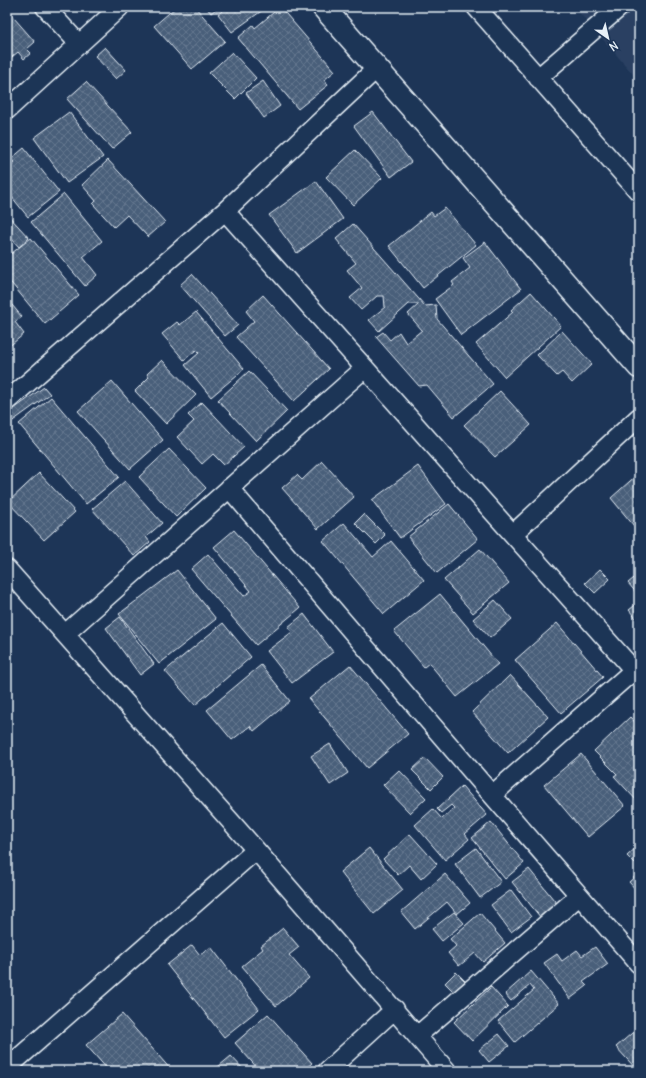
<svg xmlns="http://www.w3.org/2000/svg" width="646" height="1078" font-family="Delius,sans-serif">
<defs>
<pattern id="building-cross-hatch" width="8" height="8" patternUnits="userSpaceOnUse"><rect width="8" height="8" fill="#495e7a"/><path d="M0 0l8 8M0 8l8-8" fill="none" stroke="#63768e"/></pattern>
</defs>
<rect width="100%" height="100%" fill="#1d3557"/>
<filter id="ink" filterUnits="userSpaceOnUse"><feTurbulence type="fractalNoise" baseFrequency=".025" numOctaves="2"/><feDisplacementMap in="SourceGraphic" scale="8" xChannelSelector="R" yChannelSelector="G"/><feConvolveMatrix kernelMatrix="1 2 1 2 8 2 1 2 1" color-interpolation-filters="sRGB"/></filter>
<g filter="url(#ink)">
<path fill="#2a4162" d="M574,7H639V81L594,29Z"/>
<path fill="url(#building-cross-hatch)" stroke="#e8f1f8" d="M176,7H195L225,41L192,69L154,26Z
M206,7H219L211,13Z
M228,7H267L232,32L218,14Z
M280,7L335,71L324,80L328,85L298,109L238,38L253,25L255,28Z
M7,10L35,42L27,49L31,53L24,59L18,52L7,61Z
M105,47L126,70L116,79L95,56Z
M232,52L256,78L235,99L209,73Z
M263,81L280,106L264,118L246,93Z
M86,82L132,132L112,149L67,99Z
M69,112L103,157L67,183L34,138Z
M373,112L411,162L391,177L354,126Z
M24,148L59,192L28,217L7,191V168L14,162L11,159Z
M355,150L382,178L353,205L326,177Z
M108,160L165,222L148,237L127,215L114,227L93,204L96,201L82,185Z
M316,181L343,219L297,253L269,215Z
M64,194L102,241L83,257L97,275L85,286L31,222Z
M445,208L476,245L423,288L389,246L431,212L434,216Z
M7,214L29,238L19,247L11,238L7,242Z
M353,224L425,306L436,305L437,319L493,384L454,417L427,385L419,386L376,337L383,332L390,340L399,332L406,343L422,330L408,314L419,304H409L379,331L369,320L385,307L384,296H377L361,310L350,298L362,288L347,270L356,263L336,239Z
M31,238L79,295L45,324L7,278V257Z
M485,242L521,289L461,335L435,299L454,285L452,282L470,268L463,258Z
M192,274L238,325L225,336L180,285Z
M531,292L561,326L505,377L476,344L513,312L511,310Z
M263,295L329,369L294,401L236,337L254,321L246,311Z
M7,299L22,317L15,322L24,334L7,348Z
M196,312L244,369L211,397L185,365L199,353L196,350L184,360L162,334L177,322L180,325Z
M562,331L592,364L572,383L562,372L557,376L537,355Z
M162,360L196,395L166,424L135,391L149,377L147,374Z
M249,371L287,411L256,441L218,400Z
M112,381L163,440L130,469L78,411Z
M44,387L50,394L10,423L7,419V414Z
M500,391L531,425L495,457L464,425Z
M51,397L119,477L86,504L19,424Z
M202,402L244,447L224,465L213,454L202,464L177,437L194,421L188,415Z
M169,449L206,488L176,517L139,477Z
M322,461L354,497L318,529L282,488L297,475L302,480Z
M418,466L446,504L400,538L372,500Z
M39,473L75,512L44,540L8,502Z
M639,473V532L611,498Z
M125,481L162,523L146,537L150,542L134,556L92,509Z
M449,504L478,539L437,573L408,537Z
M364,514L385,535L376,544L355,523Z
M344,523L373,557L391,541L424,580L384,614L323,541Z
M234,530L300,608L256,645L191,569L208,554L244,596L251,591L214,547Z
M480,549L509,583L473,613L444,580Z
M600,569L610,579L595,593L585,583Z
M177,570L216,619L159,664L119,614Z
M639,574V596L628,583Z
M440,594L498,664L457,697L429,663L424,667L394,631Z
M495,600L512,619L490,638L473,619Z
M639,602V622L629,610Z
M304,614L333,652L292,683L267,651L292,632L288,627Z
M120,617L154,664L140,675L106,628Z
M223,623L251,657L195,705L165,671Z
M557,623L603,677L561,713L515,660Z
M261,665L290,701L254,731L250,726L232,740L207,710Z
M350,665L408,734L367,768L309,699Z
M510,675L548,717L508,753L472,712Z
M630,717L639,726V803L614,776L617,774L594,751Z
M330,744L348,773L330,785L311,756Z
M581,754L625,806L588,837L544,785Z
M425,758L443,777L431,789L412,770Z
M399,770L426,798L410,813L383,785Z
M462,786L487,815L465,834L469,839L445,860L415,825L433,809L442,819L454,808L451,805L441,813L437,809Z
M491,822L524,863L505,879L472,838Z
M410,834L437,864L421,879L409,865L398,875L383,859Z
M639,839V868L627,856L639,845L636,842Z
M369,848L403,890L374,914L340,872Z
M476,848L501,882L480,898L455,864Z
M529,869L558,905L541,918L512,882Z
M639,873V893L629,882Z
M445,874L470,903L457,914L447,902L415,929L401,912Z
M511,890L531,917L511,932L491,905Z
M454,912L464,923L442,941L432,929Z
M480,913L505,943L483,962L475,953L459,966L448,953L456,946L450,939Z
M283,928L299,947L289,955L309,978L276,1006L242,966L263,949L261,946Z
M192,945L200,955L211,947L259,1009L224,1037L167,965Z
M595,947L608,964L583,982L587,986L570,999L544,963L557,954L562,961L577,950L582,956Z
M531,971L559,1004L515,1042L498,1021L534,990L530,985L511,1001L505,994Z
M456,972L465,981L454,992L445,983Z
M491,987L508,1006L472,1041L454,1022Z
M122,1014L172,1071H109L86,1045Z
M268,1014L312,1063L303,1071H260L235,1043Z
M639,1027V1071H638L616,1047Z
M499,1034L509,1046L489,1062L479,1050Z
M231,1056L245,1071H213Z"/>
<g fill="none" stroke-linecap="round" stroke-linejoin="round">
<defs>
<path id="street" d="M45,7L79,44
M476,7L639,192
M538,78L620,7
M7,110L120,7
M225,211L639,676
M7,401L225,211L377,68
M229,488L492,795L639,964
M513,534L639,417
M7,569L256,850L447,1071
M65,634L365,368
M492,795L634,670
M417,1036L579,896
M7,1068L256,850
M327,1071L395,1009"/>
<path id="secondary" d="M323,7L639,367"/>
</defs>
<use href="#street" stroke="#e8f1f8" stroke-width="21"/>
<use href="#secondary" stroke="#e8f1f8" stroke-width="25"/>
<use href="#street" stroke="#1d3557" stroke-width="18"/>
<use href="#secondary" stroke="#1d3557" stroke-width="22"/>
</g>
</g>
<rect width="646" height="1078" fill="none" stroke="#1d3557" stroke-width="24"/>
<rect x="12" y="12" width="622" height="1054" fill="none" stroke="#e8f1f8" stroke-width="1.5" filter="url(#ink)"/>
<g transform="translate(608 38) rotate(146)" stroke="#1d3557" stroke-width="3" paint-order="stroke">
<path d="M0-3L7 15L0 10L-7 15Z" fill="#e8f1f8"/>
<text y="-6" font-size="11" font-weight="bold" text-anchor="middle" fill="#e8f1f8">N</text>
</g>
</svg>
